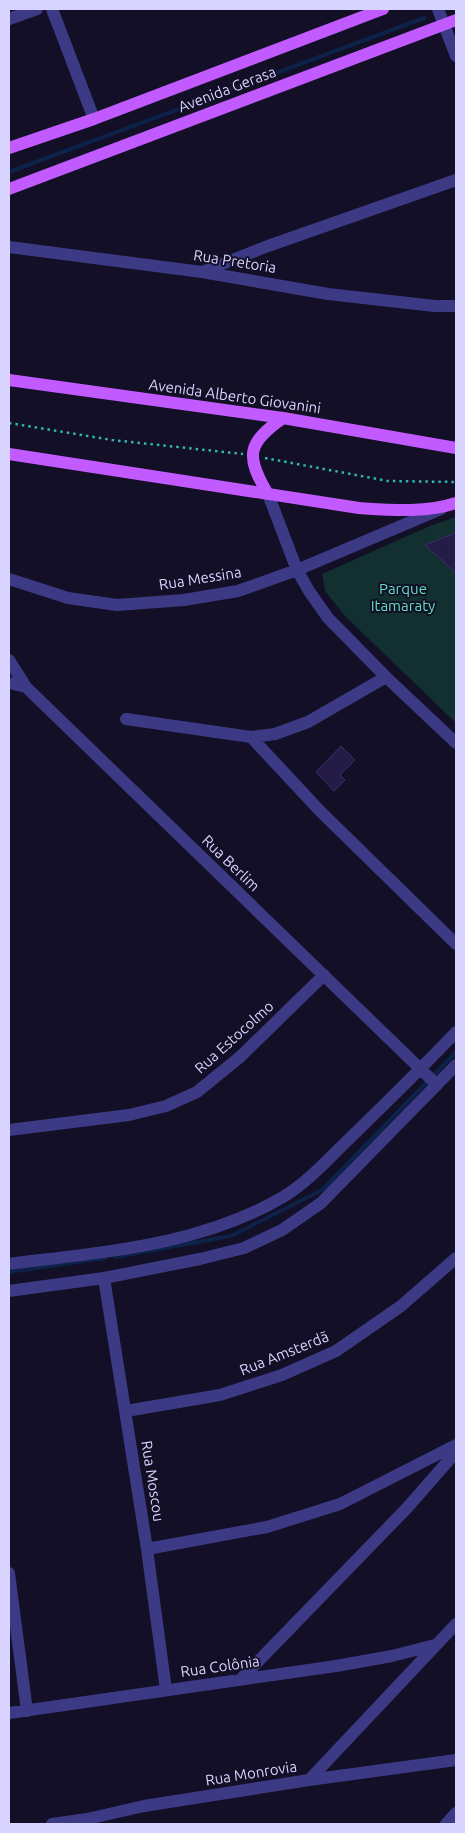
<svg xmlns="http://www.w3.org/2000/svg" width="465" height="1833" font-family="Ubuntu,sans-serif">
<rect width="100%" height="100%" fill="#130f26"/>
<path fill="#12302f" d="M456,517V723L345,616L325,591L322,574L432,525Z"/>
<g fill="none" stroke-linecap="round" stroke-linejoin="round">
<path stroke="#0c2248" stroke-width="4" d="M9,172L424,18
M115,1257L231,1236L322,1190L456,1052
M9,1272L105,1258"/>
</g>
<path fill="#241b47" stroke="#3b2d73" d="M456,533V573L425,545Z
M341,746L355,760L340,775L345,780L334,791L316,772Z"/>
<g fill="none" stroke-linecap="round" stroke-linejoin="round">
<path stroke="#2fb8b0" stroke-width="2.5" stroke-dasharray="2.5 4" stroke-linecap="butt" d="M9,423L112,440L243,454
M265,458L388,481L456,482"/>
<path stroke="#3d3a85" stroke-width="12" d="M52,9L94,119
M438,9L456,56
M9,19L37,9
M9,247L202,272L328,294L435,306H456
M202,272L268,246L456,180
M268,494L297,570L309,591L328,618L386,677L456,743
M9,579L68,598L117,605L184,600L238,591L297,570L441,509
M9,660L26,687L437,1085
M9,683L26,687
M126,719L251,737L275,734L308,722L386,677
M251,737L320,811L456,944
M9,1130L129,1115L166,1106L197,1092L240,1057L324,975
M9,1264C102,1252 200,1246 283,1197C307,1183 329,1158 349,1139C385,1104 421,1069 456,1032
M104,1278L147,1549L166,1690
M9,1291L104,1278L200,1259L244,1248L282,1230L321,1203L456,1065
M126,1411L220,1395L282,1375L336,1351L401,1306L456,1258
M147,1549L267,1527L340,1504L456,1445
M9,1573L27,1711
M240,1680L407,1508L456,1452
M9,1713L336,1666L392,1656L435,1645
M309,1780L456,1624
M52,1824L87,1819L144,1806L309,1780L456,1760
M446,1824L456,1813"/>
<path stroke="#c25bff" stroke-width="12" d="M9,148L94,119L383,9
M9,189L456,20
M9,380L283,418L456,448
M9,454L359,508C391,510 425,513 456,503
M268,494C245,456 247,443 283,418"/>
</g>
<g text-anchor="middle" dominant-baseline="central" stroke-width="4" stroke-linejoin="round" paint-order="stroke">
<g font-size="15" fill="#d9d4ff" stroke="#130f26">
<text transform="translate(227 89) rotate(-21)">Avenida Gerasa</text>
<text transform="translate(235 261) rotate(9)">Rua Pretoria</text>
<text transform="translate(235 396) rotate(8)">Avenida Alberto Giovanini</text>
<text transform="translate(200 578) rotate(-9)">Rua Messina</text>
<text transform="translate(231 863) rotate(44)">Rua Berlim</text>
<text transform="translate(234 1037) rotate(-42)">Rua Estocolmo</text>
<text transform="translate(284 1353) rotate(-22)">Rua Amsterdã</text>
<text transform="translate(153 1481) rotate(81)">Rua Moscou</text>
<text transform="translate(220 1666) rotate(-8)">Rua Colônia</text>
<text transform="translate(251 1773) rotate(-9)">Rua Monrovia</text>
</g>
<g font-size="15" fill="#5fe0c0" stroke="#130f26">
<text x="403" y="588">Parque<tspan x="403" dy="17">Itamaraty</tspan></text>
</g>
</g>
<rect width="465" height="1833" fill="none" stroke="#d9d4ff" stroke-width="20"/>
</svg>
